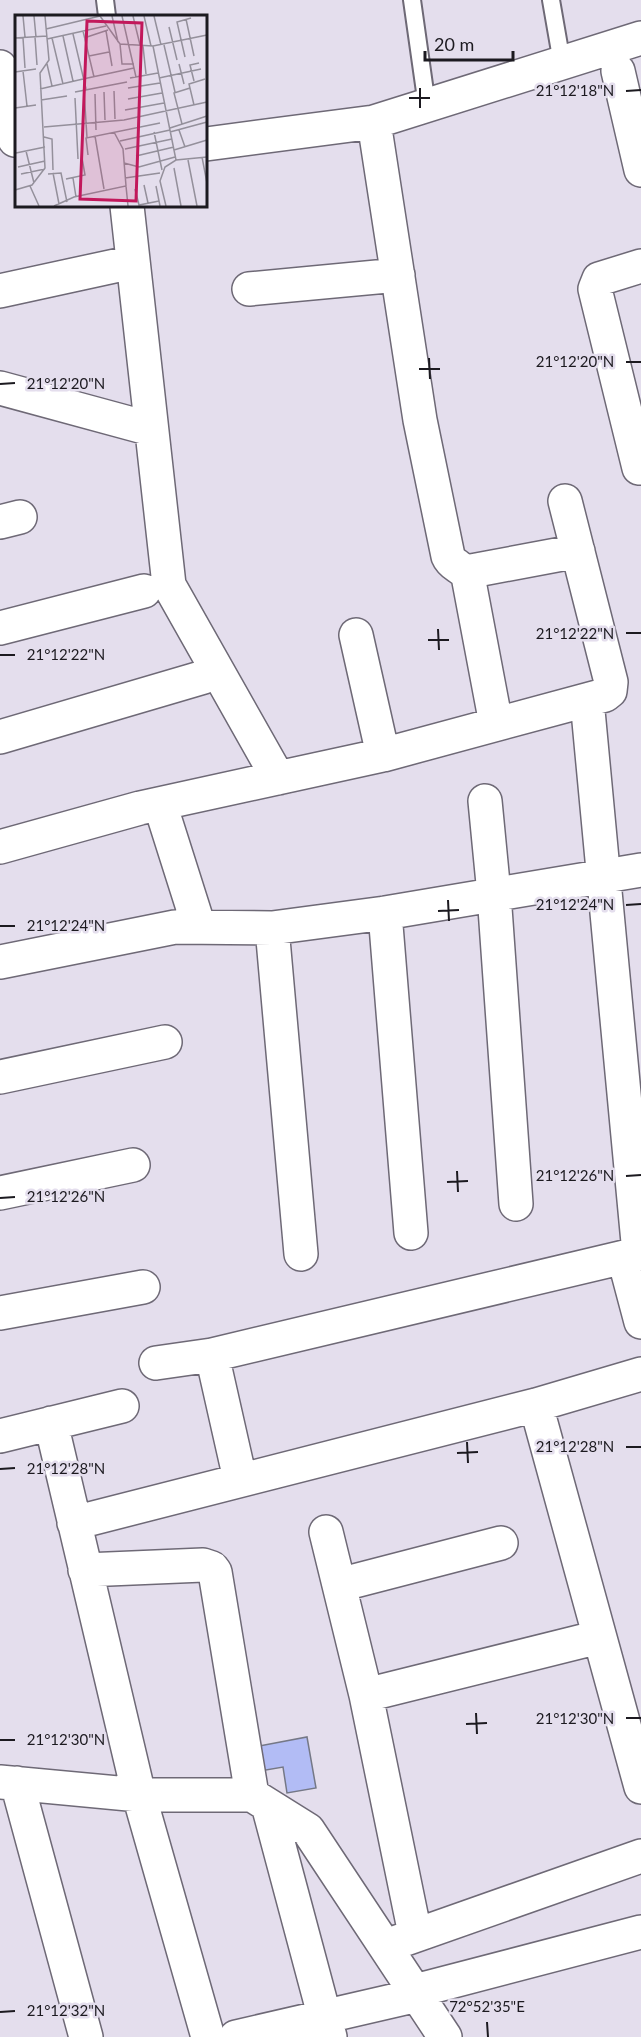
<svg xmlns="http://www.w3.org/2000/svg" width="641" height="2037" font-family="Lato,sans-serif">
<rect width="100%" height="100%" fill="#e4deed"/>
<path fill="#b2bcf5" stroke="#757886" stroke-width="1.5" d="M307,1737L316,1788L287,1793L283,1767L254,1772L249,1748Z"/>
<g fill="none" stroke-linecap="round" stroke-linejoin="round">
<defs>
<path id="service" d="M105,0L107,16
M412,0L427,106
M551,0L562,63"/>
<path id="minor" d="M0,67L15,140
M618,71L641,170
M374,122L420,420L448,556C452,566 463,567 468,576L496,724
M206,144L374,122L641,38
M127,206L169,585L278,778
M249,289L398,275
M0,291L133,262
M0,388L151,429
M639,468L595,289L599,279L641,266
M0,522L20,517
M466,572L578,551
M0,628L144,591
M356,635L383,755
M587,700L639,1253
M0,737L204,677
M485,801L494,894L516,1204
M160,804L199,927
M0,847L140,808L383,755L605,695L610,691L611,682L565,501
M385,913L411,1233
M272,928L301,1254
M0,962L175,927L272,928L385,913L641,870
M0,1077L165,1042
M0,1193L133,1165
M624,1258L641,1322
M0,1313L143,1287
M212,1355L240,1479
M156,1363L212,1355L641,1253
M536,1405L641,1787
M51,1423L139,1795L208,2037
M0,1436L122,1406
M74,1523L536,1405L641,1374
M326,1532L366,1695L415,1934
M85,1570L203,1565L212,1568L215,1572L252,1795
M339,1585L501,1543
M366,1695L599,1637
M0,1782L139,1795H252L308,1830L445,2037
M17,1783L86,2037
M268,1805L330,2037
M397,1942L641,1856
M415,1991L641,1932
M236,2037L418,1995"/>
</defs>
<use href="#service" stroke="#6e6976" stroke-width="20"/>
<use href="#minor" stroke="#6e6976" stroke-width="36"/>
<use href="#service" stroke="#fff" stroke-width="16"/>
<use href="#minor" stroke="#fff" stroke-width="33"/>
</g>
<path fill="none" stroke="#1c1a20" stroke-width="2" d="M420,88V108M626,91L641,90M409,98H430M429,358L430,379M626,362H641M419,369H440M0,384L15,383M438,629L439,650M626,633H641M428,640H449M0,655H15M448,900L449,921M626,905L641,904M438,911L459,910M0,926H15M457,1171L458,1192M626,1176L641,1175M447,1182L468,1181M0,1198L15,1197M467,1442L468,1463M626,1447H641M457,1453L478,1452M0,1469L15,1468M476,1713L477,1734M626,1718H641M466,1724L487,1723M0,1740H15M0,2012L15,2011M487,2022L488,2037"/>
<g transform="translate(15 15)">
<rect width="192" height="192" fill="#e4deed"/>
<path fill="none" stroke="#94909b" stroke-width="1.5" d="M8,1L10,22M19,1L21,22M85,1L105,29L138,31L192,20M97,1L103,27M107,1L121,62M118,1L125,30M129,1L136,31M139,1L146,30M171,4L179,41M154,12L162,45M31,14L85,1M68,16L79,62M91,16L97,51M58,19L71,74M48,21L58,66M20,22L22,50M0,23L32,21M8,23L10,53M37,23L48,69M69,23L93,15M32,24L91,11M105,29L107,49H119M149,30L160,77M128,31L131,59M138,31L161,145M74,41L94,37M170,42L162,7L176,3M32,49L37,71M164,49L169,69M8,56L12,91M0,57L21,54M115,63L143,58M144,63L186,54M68,64L119,53M179,66L175,50L184,48M113,73L145,68M25,74L68,64M69,75L72,123M99,76L100,104M60,77L112,67M89,77L90,105M80,79L81,115M60,83L63,144M113,84L147,78M26,85L52,81M179,90L174,69L190,64M0,93L21,90M110,95L149,88M167,109L159,78L175,73M29,112L109,105L192,87M155,113L192,101M164,115L170,132M139,117L147,155M155,117L192,107M80,121L89,174M29,122L37,124L38,155M105,126L155,115M110,134L157,124M159,135L192,125M11,136L19,168M1,138L30,132M73,140L71,123L145,108M121,141L159,132M187,142L192,168M173,145L182,191M109,148L124,152L160,142M3,152L30,146M159,153L166,191M38,158L44,189M6,159L30,154M33,159L46,158L52,187M58,163L61,182M110,163L145,158M51,164L70,160L67,143M129,170L133,188M15,171L24,191M111,171L113,191M141,171L145,191M120,174L124,190L144,186M0,175L17,170L30,153L25,58L34,45L30,1M39,191L59,182L111,171L108,134L99,117M151,191L145,166L150,152L161,145L192,142"/>
<path fill="#c2185b" fill-opacity="0.15" stroke="#c2185b" stroke-width="3" d="M72,6L127,8L121,186L65,184Z"/>
<rect width="192" height="192" fill="none" stroke="#1c1a20" stroke-width="3"/>
</g>
<g font-size="15" text-anchor="middle" fill="#1c1a20" stroke="#e4deed" stroke-width="5" stroke-linejoin="round" paint-order="stroke">
<text x="575" y="96">21°12'18"N</text>
<text x="575" y="367">21°12'20"N</text>
<text x="66" y="389">21°12'20"N</text>
<text x="575" y="639">21°12'22"N</text>
<text x="66" y="660">21°12'22"N</text>
<text x="575" y="910">21°12'24"N</text>
<text x="66" y="931">21°12'24"N</text>
<text x="575" y="1181">21°12'26"N</text>
<text x="66" y="1202">21°12'26"N</text>
<text x="575" y="1452">21°12'28"N</text>
<text x="66" y="1474">21°12'28"N</text>
<text x="575" y="1724">21°12'30"N</text>
<text x="66" y="1745">21°12'30"N</text>
<text x="487" y="2012">72°52'35"E</text>
<text x="66" y="2016">21°12'32"N</text>
</g>
<path d="M425 51v9h88v-9" fill="none" stroke="#1c1a20" stroke-width="3"/>
<text x="434" y="51" font-size="18" fill="#1c1a20" stroke="#e4deed" stroke-width="4.5" paint-order="stroke">20 m</text>
</svg>
